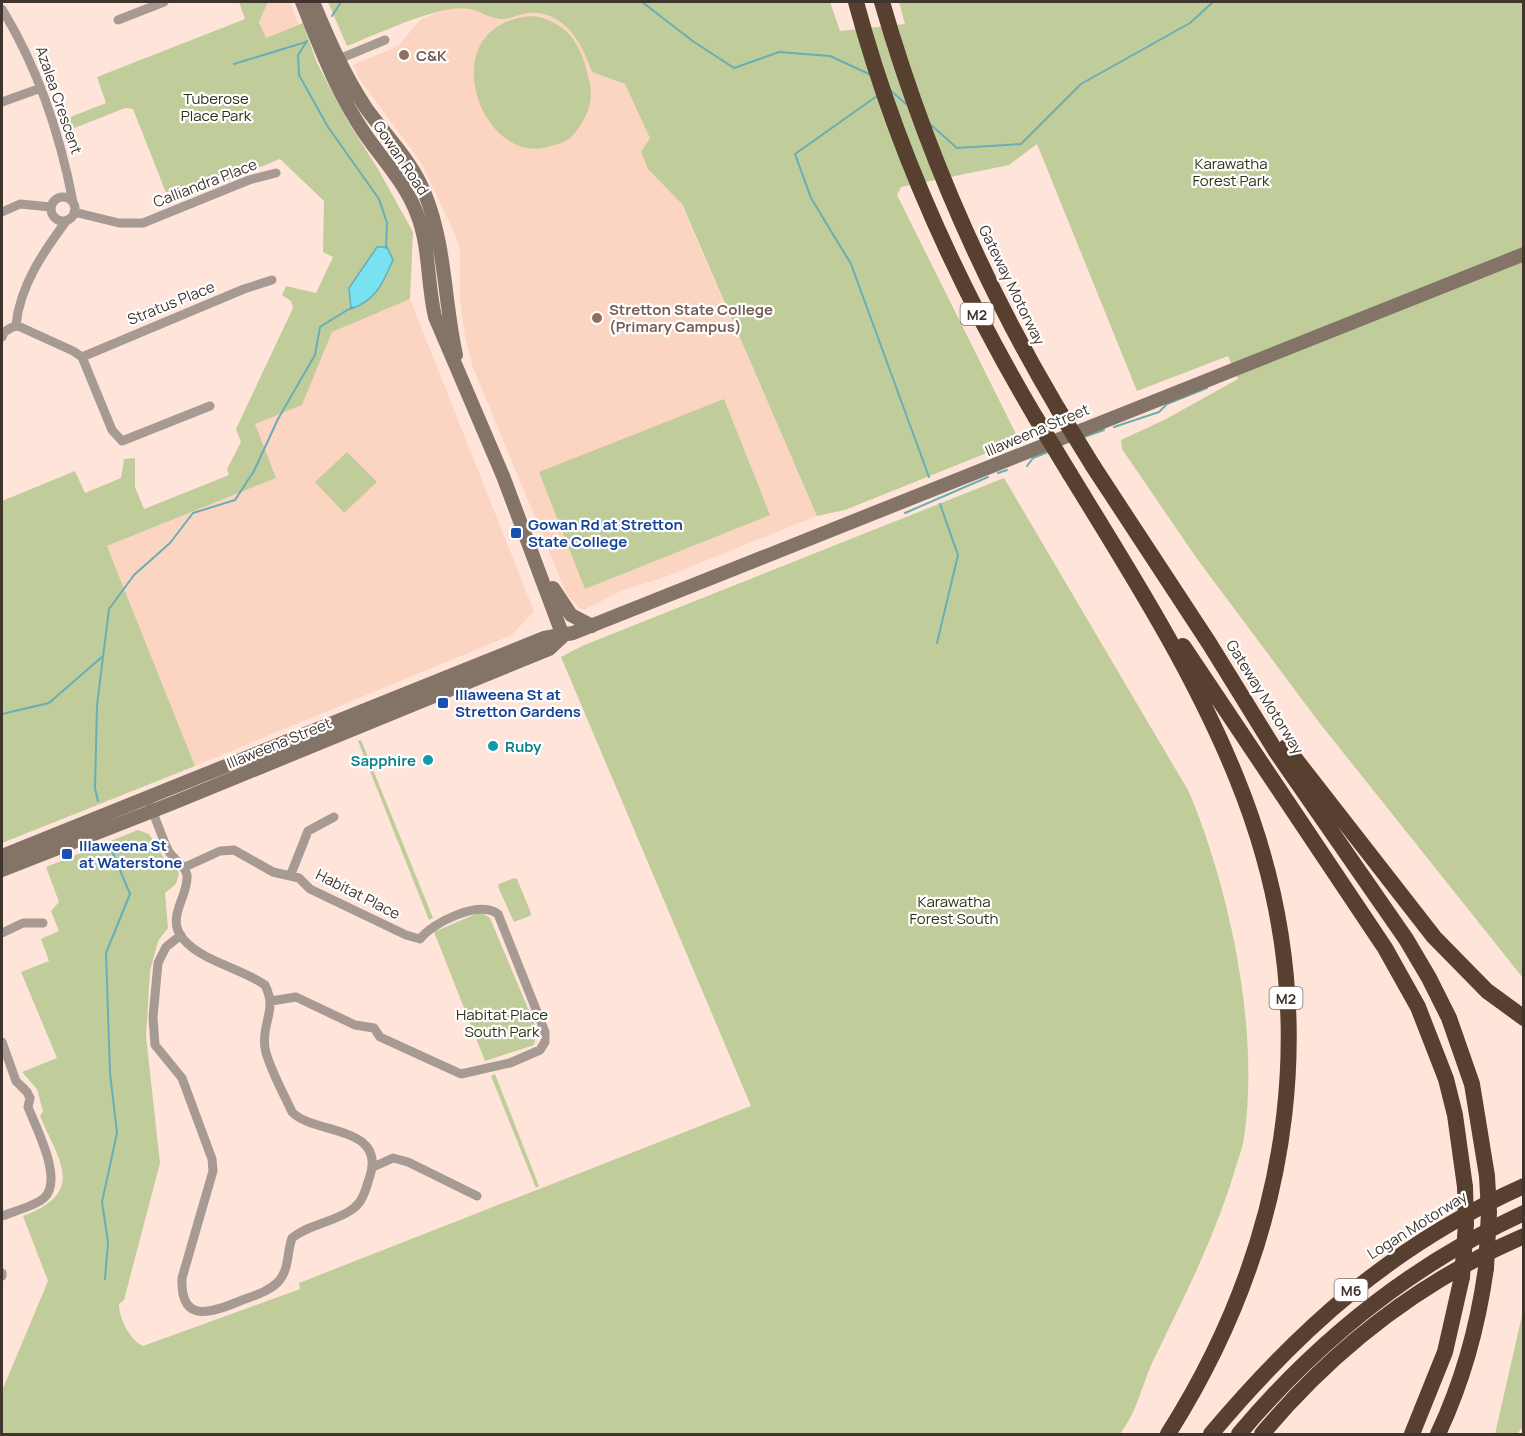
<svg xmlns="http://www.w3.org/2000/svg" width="1525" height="1436" font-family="Manrope,sans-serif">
<rect width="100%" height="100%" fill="#ffe5d9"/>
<path fill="#fcd5c2" d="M268,2H290L299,24L266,38L259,22Z
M464,2H593L817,516L668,576L621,591L584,610L579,608L567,595L472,365L465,337L460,299V250L453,230L420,161L360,80L353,65L398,46L421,19Z
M410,299L534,611L512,635L195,766L107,546L276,478L254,424L302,405L331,332Z"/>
<path fill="#c1cc9b" d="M239,2H268L259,22L266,38L303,23L317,63L347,120L378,169L413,232L410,299L332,332L302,405L255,424L276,478L107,546L195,766L2,843V501L75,471L85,493L121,478L124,459L135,458V487L144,509L229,475L227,469L241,442L236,429L293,308L291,301L282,295L286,286L316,293L333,257L323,252L324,201L280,159L170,203L133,109L125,108L67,131L63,120L106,103L97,77L245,19Z
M328,2H830L840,31L905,24L899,2H1523V978L1318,721L1195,556L1122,449L1121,440L1166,419L1238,379L1228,356L1137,391L1037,144L1009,165L901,187L897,195L1019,440L845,510L817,516L682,204L648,169L641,152L650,138L625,84L592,72C581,41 564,10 527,13C518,14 509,20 500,19C489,18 480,11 470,9C441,3 376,35 347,46Z
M533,16C571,22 583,49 590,84C593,104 587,118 574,134C569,141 559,144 550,146C481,170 428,23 533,16Z
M724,399L770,515L585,589L539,472Z
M347,452L377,482L344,513L315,482Z
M1004,478L1189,792C1230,890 1260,1031 1244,1138C1242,1150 1237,1162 1234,1173C1217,1228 1193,1280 1167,1332C1161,1346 1153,1359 1148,1373C1138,1398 1136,1412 1120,1434H2V1391L48,1281L23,1216C86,1192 60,1163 40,1116L43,1111L37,1089L22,1072L57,1058L21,972L49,961L41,939L59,931L51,911L59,902L46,867L138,830L149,834L168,865L176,867L179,873L176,884L165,893L168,928L158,941L150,971L146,1036L160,1163L124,1300L119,1304C119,1319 130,1340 143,1346L300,1289L299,1283L751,1106L561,657L582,646Z
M361,740L433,918L429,920L358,741Z
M514,878L517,879L531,913L530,916L514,922L498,887L499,884Z
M476,914H484L490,918L537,1030L534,1045L485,1061L434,932Z
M495,1074L539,1186L536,1188L491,1076Z
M1523,1311V1427L1517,1434H1495Z"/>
<path fill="#78e2f0" stroke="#67aeb6" stroke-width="1.5" d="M377,247H387L393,260C383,283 376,300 351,309L349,288Z"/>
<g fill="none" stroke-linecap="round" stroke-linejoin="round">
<path stroke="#67aeb6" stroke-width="2" d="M642,2L694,42L734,68L779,52L830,56L869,74
M332,16L341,2
M307,41L298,55L299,75L328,127L379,199L387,223L386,248
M234,64L306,42
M890,90L906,104
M877,96L795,154L811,198L851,264L929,477
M931,125L957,148L1021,144L1081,84L1190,23L1213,2
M1114,427L1159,412L1167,404L1207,388
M1084,437L1104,430
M1027,466L1033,458L1048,452
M998,473L1007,470
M905,513L988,477
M937,643L958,555L940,504
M2,714L49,703L103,656
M98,801L95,788L97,705L109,609L134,575L170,543L193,513L235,500L254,471L278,419L315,355L320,327L352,307
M105,1279L108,1242L102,1202L117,1133L110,1073L106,953L130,894L109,844"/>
<path stroke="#a69a92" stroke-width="9" d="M2,9C38,68 60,134 73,202
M118,20L164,2
M339,59L385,40
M2,102L41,88
M51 209a12 12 0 1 1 24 0a12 12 0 1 1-24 0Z
M2,212L20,204L51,207
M74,212L119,223H143L249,180L276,173
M16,325L73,351L82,357L112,430L122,441L210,406
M2,337L4,332L16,325C20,285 44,251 67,220
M82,357L244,289L272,280
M147,799C155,815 160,833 168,850C173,860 185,864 187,875C189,897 164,918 184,940C204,962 241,968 265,985C278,1011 261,1022 265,1048C268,1066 284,1094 292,1112C314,1135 386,1125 370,1176C366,1187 364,1200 354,1208C337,1222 310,1223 292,1238C287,1252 289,1271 278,1282C268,1292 253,1296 240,1301C211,1313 180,1324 182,1278L213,1171L212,1159L182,1078L155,1045L153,1017L158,963L166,947L181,935
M185,867L220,851L234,850L273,872L299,878L310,889L406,935L420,939C433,922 479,900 498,914L545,1032V1042L540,1050L510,1063L461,1074L380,1037L374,1028L355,1025L296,997L271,1001
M291,874L308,831L334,817
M2,933L23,923H43
M2,1042L16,1081L27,1092L30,1098L28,1107C36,1128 64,1180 44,1198C35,1206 14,1211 2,1216
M373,1167L393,1158L408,1162L477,1196
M2,1273V1276"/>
<path stroke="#847367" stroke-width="14" d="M302,2C320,47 337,93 365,134C383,160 406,184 417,214C430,247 427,283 435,317L503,476L563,636
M313,2C328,38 344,75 366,108C386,136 412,161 425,194C446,246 444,301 456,355
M553,588L571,615L592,626
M2,856L544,638L573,633L1524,254
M2,870L173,803L549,649L563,636"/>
<path stroke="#574030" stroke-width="16" d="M856,2C895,148 959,288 1036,418
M882,2C923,144 982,281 1058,409
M1093,466L1209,643L1277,753L1406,939L1429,978L1449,1018L1472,1084L1487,1176
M1070,474C1130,572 1194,672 1237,779C1328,1003 1295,1233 1168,1434
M1183,646L1385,948L1418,1007L1446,1079L1455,1115L1465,1187
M1286,747L1434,937L1487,991L1524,1018
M1211,1434C1301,1327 1394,1244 1524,1186
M1239,1434C1318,1340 1411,1265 1524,1213
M1262,1434C1334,1348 1420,1281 1524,1236
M1412,1434L1445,1352L1462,1277
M1438,1434C1463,1381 1478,1326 1486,1268"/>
<path stroke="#574030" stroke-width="16" d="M1058,409L1093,466
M1036,418L1070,474
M1486,1268L1489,1212L1487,1176
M1462,1277L1466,1224L1465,1187"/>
</g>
<g fill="#8d6e63" stroke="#fff" stroke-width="2">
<circle cx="404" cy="55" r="6"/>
<circle cx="597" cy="318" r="6"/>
</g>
<g fill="#1a4fb4" stroke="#fff" stroke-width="2">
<rect x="510" y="527" width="12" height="12" rx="3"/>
<rect x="437" y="697" width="12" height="12" rx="3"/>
<rect x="61" y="848" width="12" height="12" rx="3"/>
</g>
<g fill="#0f9aa8" stroke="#fff" stroke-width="2">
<circle cx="493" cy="746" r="6"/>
<circle cx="428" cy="760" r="6"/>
</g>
<g text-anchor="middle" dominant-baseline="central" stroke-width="4.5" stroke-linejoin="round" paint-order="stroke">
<g fill="#fff" stroke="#79716d" stroke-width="1.5">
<rect x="960.5" y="303" width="33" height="22" rx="4.5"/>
<rect x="1269.5" y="987" width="33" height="22" rx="4.5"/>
<rect x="1334.5" y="1279" width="33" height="22" rx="4.5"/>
</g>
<g font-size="14" font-weight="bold" fill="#40342e">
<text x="977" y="314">M2</text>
<text x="1286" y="998">M2</text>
<text x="1351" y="1290">M6</text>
</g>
<g font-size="15" font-weight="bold" fill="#785e54" stroke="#fff" text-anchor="start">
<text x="416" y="55">C&amp;K</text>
<text x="609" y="309">Stretton State College<tspan x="609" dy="17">(Primary Campus)</tspan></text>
</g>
<g font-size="15" fill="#2d3313" stroke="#fff">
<text x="216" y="98">Tuberose<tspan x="216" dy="17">Place Park</tspan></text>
<text x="1231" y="163">Karawatha<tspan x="1231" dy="17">Forest Park</tspan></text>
<text x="954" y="901">Karawatha<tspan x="954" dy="17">Forest South</tspan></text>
<text x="502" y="1014">Habitat Place<tspan x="502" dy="17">South Park</tspan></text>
</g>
<g font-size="15" fill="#40342e" stroke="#fff">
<text transform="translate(59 100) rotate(71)">Azalea Crescent</text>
<text transform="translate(401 158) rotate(56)">Gowan Road</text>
<text transform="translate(205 183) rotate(-21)">Calliandra Place</text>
<text transform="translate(1012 285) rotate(64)">Gateway Motorway</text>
<text transform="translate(171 303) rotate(-22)">Stratus Place</text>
<text transform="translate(1037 430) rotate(-23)">Illaweena Street</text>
<text transform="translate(1265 697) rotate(58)">Gateway Motorway</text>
<text transform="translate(279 743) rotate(-22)">Illaweena Street</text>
<text transform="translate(358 894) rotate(27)">Habitat Place</text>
<text transform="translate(1417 1225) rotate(-32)">Logan Motorway</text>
</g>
<g font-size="15" font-weight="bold" fill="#164399" stroke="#fff" text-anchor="start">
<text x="528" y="524">Gowan Rd at Stretton<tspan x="528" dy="17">State College</tspan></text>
<text x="455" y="694">Illaweena St at<tspan x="455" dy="17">Stretton Gardens</tspan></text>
<text x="79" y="845">Illaweena St<tspan x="79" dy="17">at Waterstone</tspan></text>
</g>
<g font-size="15" font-weight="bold" fill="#0d838f" stroke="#fff" text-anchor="start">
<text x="505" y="746">Ruby</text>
<text x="416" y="760" text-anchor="end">Sapphire</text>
</g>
</g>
<rect width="1525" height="1436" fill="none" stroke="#40342e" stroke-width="6"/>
</svg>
